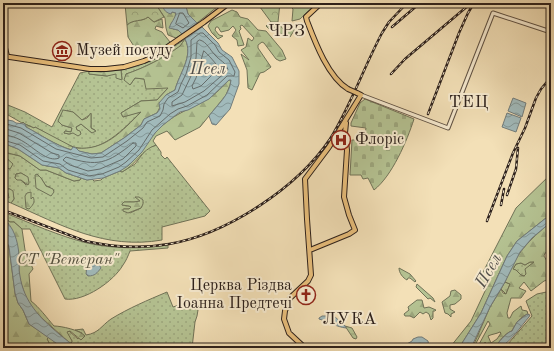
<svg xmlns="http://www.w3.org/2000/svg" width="554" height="351" font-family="'Old Standard TT',serif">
<defs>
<pattern id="grass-dots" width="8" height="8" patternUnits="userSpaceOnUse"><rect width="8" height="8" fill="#b5c393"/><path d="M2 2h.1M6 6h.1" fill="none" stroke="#9ca77e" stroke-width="1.8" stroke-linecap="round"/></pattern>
<pattern id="forest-firs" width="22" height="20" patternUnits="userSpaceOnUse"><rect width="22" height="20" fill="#b5c393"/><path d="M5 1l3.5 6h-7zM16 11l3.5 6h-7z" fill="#9ca77e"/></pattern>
<pattern id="wetland-marsh" width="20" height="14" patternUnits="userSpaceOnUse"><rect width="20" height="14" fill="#b5c393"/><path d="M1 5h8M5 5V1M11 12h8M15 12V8" fill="none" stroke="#9ca77e"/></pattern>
<pattern id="cemetery-stones" width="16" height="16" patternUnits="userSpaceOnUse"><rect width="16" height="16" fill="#b5c393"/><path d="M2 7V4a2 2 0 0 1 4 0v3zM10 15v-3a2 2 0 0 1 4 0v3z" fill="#9ca77e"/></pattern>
<pattern id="park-crowns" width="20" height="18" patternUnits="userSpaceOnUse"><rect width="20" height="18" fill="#b5c393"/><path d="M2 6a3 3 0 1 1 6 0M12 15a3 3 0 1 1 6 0" fill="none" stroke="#9ca77e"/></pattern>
<pattern id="water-waves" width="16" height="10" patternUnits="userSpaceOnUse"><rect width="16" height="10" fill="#a1babb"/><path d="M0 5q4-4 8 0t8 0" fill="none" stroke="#839797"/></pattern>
</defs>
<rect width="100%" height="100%" fill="#f3e0b7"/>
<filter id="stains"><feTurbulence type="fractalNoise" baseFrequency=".005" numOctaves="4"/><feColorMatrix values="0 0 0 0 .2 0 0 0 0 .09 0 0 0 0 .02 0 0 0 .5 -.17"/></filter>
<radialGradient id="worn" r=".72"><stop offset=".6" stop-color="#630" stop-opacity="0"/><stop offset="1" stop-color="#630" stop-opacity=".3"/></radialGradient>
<path fill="url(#grass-dots)" stroke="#707257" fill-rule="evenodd" d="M185,39C184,40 183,42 182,44C176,53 137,71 126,74L130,85L135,78L144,79L168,88L157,100L141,101L121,113L123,117L142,111C124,128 101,155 74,147C63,144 46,133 35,127L34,128L25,124L23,122L22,123L3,112V103L25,112L52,127L80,73L89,71V74L107,76L116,73L122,79L121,70C146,66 165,53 185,39ZM67,110L70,112H73L82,120L91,114V128L95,130L92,133L81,124L76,127L77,130L69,134L64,133L65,131L71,132L72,128L62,125Z
M156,145L161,152V155L165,159L167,157L210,211L205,216L162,227V240C105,250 61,225 11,203L14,199L10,189H5L3,191L6,179L5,177L3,178V166L10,169L8,159L3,155V150L8,153L20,156L40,170H46L74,181L80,180L81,178L87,180L92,179L94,181L101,180L103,178L120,171L122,172L135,164L147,148ZM21,173L26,176V185L21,180L15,178L16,174ZM37,174L41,178L46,186L50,187L48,194L41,190ZM139,199L143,202L141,208L130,213L124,209H129L131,207L129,206L122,205L124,202H134L140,201Z
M3,212C30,223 59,236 87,243C114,249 141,249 168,245V248L130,251C128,256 126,261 123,265C114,281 84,302 65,299L30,229H22L14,222H10L3,217Z
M530,262H535L529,266L526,274L524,276L521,275L513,269L516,264L521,263L525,265Z
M505,282L510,284L506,294L501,289Z
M551,291V348H501L507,345L532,316L526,301L537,294Z
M167,292L173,307L188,302L191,304L193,303L198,310L197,316L195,322L192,348L120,347L79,348L71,344L72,341L66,332L69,331L78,339L82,333L75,330L83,329L86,335C99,333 101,326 111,319C129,308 148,300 167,292Z
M49,337L63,348H51L47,339Z"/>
<path fill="url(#forest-firs)" stroke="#707257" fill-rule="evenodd" d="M155,3C164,3 167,12 176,13L175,19L171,24L173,29L178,30L182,34L176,38L168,35L166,28L165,18Z
M185,3H222L197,23L188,14Z
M232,10L237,12L240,17L248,19L258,30L266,31L282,50L286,59L280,61L276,59L264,43L262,42L258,45V48L271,67L264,72L260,73L252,90L248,88L247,70L241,54L249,60L241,50L246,47L248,38L252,41L254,38L242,25L240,26L241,29L239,31L244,45L238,46L237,40L232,36L236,30L233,26L229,30L221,32L218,27H216L215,30L219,35L223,36L218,39L212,33L208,26L211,21Z
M148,17L154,22L162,19L163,28L156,26L155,29L162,32L170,42C162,50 148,55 137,51L128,37L127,25C133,19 142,22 148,17Z
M270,22L280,25L283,29H286L292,26L295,29L290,37L287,35L281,34L278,36L273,26L269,29L266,26Z
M185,39C194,56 179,74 175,90L166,95L157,113L144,119L141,125L124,138L101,153L92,154L82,152L78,151L76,148C105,151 122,131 141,112L123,117L121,113L141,101L157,100L168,88L146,89L144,79L135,78L130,85L124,80L126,74C144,68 164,58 180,46C182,44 183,41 185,39Z
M121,70L122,80L116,78V74L107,76L89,74V71L101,72Z
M229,80H231L230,85L226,95L200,127L175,140L167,131L156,136L153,141L156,145C141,150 137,164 122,172L120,171C138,159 147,139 163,125C176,113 193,108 208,99C216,94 223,86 229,80Z
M63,110L73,112L82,120L87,118L91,113V128L96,131L92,133L81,124L76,127L77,130L80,131L81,134L78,136L73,133L69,134L64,133L65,131L71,132L72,128L62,125L58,121Z
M25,124L34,128L35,127L73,147L72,150C55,145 41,135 26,127Z
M3,143L18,149L42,165L59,168L66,173L81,178L80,180L74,181L46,170H40L20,156L8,153L3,150Z
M3,155L13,164L10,169L3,166Z
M21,173L28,177L29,183L28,185L21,180H17L15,178L16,174Z
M37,174L41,178L46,186L53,189L54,192L51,196L36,188L35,175Z
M551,174V214L517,241L507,256L481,313L459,348H440V345L451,346L471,321L486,289L480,278L516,208Z
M5,189H10L13,191L14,199L11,203L3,200V196L9,198L8,193Z
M31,192V199L33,197C36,202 32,206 29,209L26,208L25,196L27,193Z
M135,197H139L143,200V204L141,208L128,213L123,211V209H129L131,207L129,206L122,205V204L124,202H134L140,201Z
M3,217L10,222H14L22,229L25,250L33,269L29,274L31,301C39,307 47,318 54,326C61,326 80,330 85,336L81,340L70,331L67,332L72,341L71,344L35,312L25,296L19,276V254L8,223L3,219Z
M551,222V250L549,252L545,253L544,256L548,263L551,261V279L544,281L531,291L524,282L519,288L526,291L521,298H511L507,313L508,318H510L513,312L521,306L522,310L527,311L528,314C521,316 515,324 512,331C505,333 498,342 496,348H490L485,342L482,348H477L490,324L488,321L475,345L474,344L490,307L501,289L503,293L506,294L510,284L505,282C517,252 527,242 551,222ZM530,262H534L525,269L526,274L524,276L521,275L516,270L513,269L516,264L521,263L525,265ZM500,332L501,333L497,339L491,343L488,336C492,334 496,334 500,332Z
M3,233L9,247L15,293L18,303L23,310L29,324L49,337L47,339L52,348H3Z
M399,268L410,274L416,281L415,282L410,278H408L407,280C403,278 399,273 399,268Z
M417,284L433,298L435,302L430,298L428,299L416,287Z
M455,290L461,295V299L455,304L450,305V309L455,312L451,314V317L448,314L445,313L442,302L450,296L451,291Z
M417,300H422L424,308L429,307L436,310L435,311H433V318L431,320L429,314L426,312L423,314L420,312L414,318L410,316H405L404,314L409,310L408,307Z"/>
<path fill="url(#wetland-marsh)" stroke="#707257" d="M345,326L352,328L357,337L356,339L353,338Z"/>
<path fill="url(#cemetery-stones)" stroke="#707257" d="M365,99L414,119C407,141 392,176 374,190L368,178L363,179L361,175H350L352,140H364L366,128L351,126V123L360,103Z"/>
<path fill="url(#park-crowns)" stroke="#707257" d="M135,3V4L143,3L146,7L150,5L149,3H155L164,17L154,22L148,17C142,22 133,19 127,25L125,4Z
M257,3H280L278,22H271Z"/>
<path fill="#b5c393" stroke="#707257" d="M287,3H317L300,19L292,21L293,9Z"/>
<path fill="url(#water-waves)" stroke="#727c7b" d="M161,3H185L188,14L197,23L182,34L178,30L169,28C171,22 175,19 176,13L172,12L171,14C164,12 164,9 161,3Z
M202,27L218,43L222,50L232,57L239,71V84L230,109L216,125L212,124L209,116C217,105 230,95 231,80H229L209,99L188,110L180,112L163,125L155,133L142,152L128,166L120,171L103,178L87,180L66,173L59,168L42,165L18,149L3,143V119L13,121L16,123L25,124L26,127C41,135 55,145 71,150L73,147L76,148L79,151L92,154L101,153L124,138L141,125L144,119L157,113L160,109L159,103L166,95L175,90C179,74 194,56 185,39Z
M513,98L526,103L522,117L508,111Z
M507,113L521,118L516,132L502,127Z
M551,214V222L532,238L520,252L505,282L490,307L471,348H459L481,313L507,256L517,241Z
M3,219C14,226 18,242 19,255C20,262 18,269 20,276C24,302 40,318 59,334C65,339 71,344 79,348H63L29,324L23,310L18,303L15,293L9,247L3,233Z
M98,263L101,268C97,273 95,276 88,276L86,274L87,266L92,264Z
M527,314L530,315L529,317C521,326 511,342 500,347L497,346V344C501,340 507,332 512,331L517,322Z
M322,316H334L345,326L346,328C337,327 329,322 319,319V318Z
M418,337H422L428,341L429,347L419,348L417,346L411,348H400L412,341L413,339Z"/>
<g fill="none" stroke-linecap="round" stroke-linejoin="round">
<path stroke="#666d6b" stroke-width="1" d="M180,13H183L189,23L183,28L176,24Z
M200,40C207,42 210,50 215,55C220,61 226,62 228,70L204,91L185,102L172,106V102L182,95L191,76L196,58L197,42Z
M204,51C206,52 218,66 219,68L201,86L193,89L192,86L196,78Z
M3,123L21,128L56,149L91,158L103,157L127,141L143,128L147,122L160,116L163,110L164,104L168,98L178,92L181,84L186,74L191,57V40L200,33H203L215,45L219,52L229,60L235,72L234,76H227L207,95L187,106L178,109L170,114L152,130L139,150L126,162L119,167L102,174L88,176L68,170L60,164L43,161L20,145L3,140
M3,128L19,133L52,153L59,155V158C48,163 33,147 24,142C18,138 9,135 3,135
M133,143H136V146L123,159L100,169L88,171L70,165L63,160L66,157C98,167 107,164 133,143Z"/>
<path stroke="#727c7b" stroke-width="1" d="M301,341L310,348"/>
<defs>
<path id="minor" d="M361,95L448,128L493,13L551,32"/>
<path id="major" d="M321,3L306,17L307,21C315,42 328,77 348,89
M3,40L7,56
M3,56L90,69H106L124,67L144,61L153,57L204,22L229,3
M310,250L349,234L355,230L349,215L344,197L347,150L345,133L346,123
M305,348L289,333L284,319L285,311L290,298L308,281L311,275L307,219L305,179L329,147L361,95L357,93"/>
</defs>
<use href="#minor" stroke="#5e5042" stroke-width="5"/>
<use href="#major" stroke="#2c201b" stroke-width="6"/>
<use href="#minor" stroke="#f7ebd0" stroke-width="3"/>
<use href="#major" stroke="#eac07c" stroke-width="4"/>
<defs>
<path id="rail" d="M392,27L420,3
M391,74L405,59L470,4
M550,91L551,89
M428,114L459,33L468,13L474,3
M507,195L516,169L518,148
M501,205L504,189
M3,210L85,241C112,247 141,249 169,244C227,234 297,188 330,139C350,107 364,67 382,33L389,22L407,3
M487,221L513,153L525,128L536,98L541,89L551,77"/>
</defs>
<use href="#rail" stroke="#2c201b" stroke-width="2.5"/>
<use href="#rail" stroke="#f7ebd0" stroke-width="1" stroke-dasharray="3" stroke-linecap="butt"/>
<defs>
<path id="major-bridge" d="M348,89L357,93"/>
</defs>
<use href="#major-bridge" stroke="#2c201b" stroke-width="6" stroke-linecap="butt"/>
<use href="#major-bridge" stroke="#eac07c" stroke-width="4"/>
</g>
<defs>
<symbol id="museum-ring" viewBox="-11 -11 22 22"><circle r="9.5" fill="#f7ebd0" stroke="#8f2418" stroke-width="1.5"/><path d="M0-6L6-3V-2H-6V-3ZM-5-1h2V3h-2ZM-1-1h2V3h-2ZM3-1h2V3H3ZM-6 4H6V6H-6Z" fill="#8f2418"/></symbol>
<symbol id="hospital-ring" viewBox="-11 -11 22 22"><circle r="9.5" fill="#f7ebd0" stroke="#8f2418" stroke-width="1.5"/><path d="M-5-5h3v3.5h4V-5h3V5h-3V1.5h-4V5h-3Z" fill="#8f2418"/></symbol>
<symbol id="church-ring" viewBox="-11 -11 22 22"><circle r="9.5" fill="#f7ebd0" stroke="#8f2418" stroke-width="1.5"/><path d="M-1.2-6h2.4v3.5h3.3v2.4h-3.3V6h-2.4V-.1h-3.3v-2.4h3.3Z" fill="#8f2418"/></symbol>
</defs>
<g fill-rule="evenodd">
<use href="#museum-ring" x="51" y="40" width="22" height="22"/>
<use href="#hospital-ring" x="330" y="129" width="22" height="22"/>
<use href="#church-ring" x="295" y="284" width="22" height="22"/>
</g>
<g text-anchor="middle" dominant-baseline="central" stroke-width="4" stroke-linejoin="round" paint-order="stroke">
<g font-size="16" fill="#2c201b" stroke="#f7ebd0" text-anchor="start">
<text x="76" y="51">Музей посуду</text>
<text x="355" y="140">Флоріс</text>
<text x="292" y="286" text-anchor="end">Церква Різдва<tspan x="292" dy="18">Іоанна Предтечі</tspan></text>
</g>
<g font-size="16" font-style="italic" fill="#55513f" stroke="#f7ebd0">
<text x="68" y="260">СТ "Ветеран"</text>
</g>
<g font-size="17" letter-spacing="1" fill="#2c201b" stroke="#f7ebd0">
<text x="287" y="31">ЧРЗ</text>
<text x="469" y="102">ТЕЦ</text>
<text x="350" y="319">ЛУКА</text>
</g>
<g font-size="17" font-style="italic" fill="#4f4e4b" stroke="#f7ebd0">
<text x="208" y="69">Псел</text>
<text transform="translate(489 271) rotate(-60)">Псел</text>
</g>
</g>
<rect width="554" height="351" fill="none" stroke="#f3e0b7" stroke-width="16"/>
<rect x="4" y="4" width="546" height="343" fill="none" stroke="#2c201b" stroke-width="2"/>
<rect x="8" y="8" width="538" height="335" fill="none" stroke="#2c201b"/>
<rect width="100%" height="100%" filter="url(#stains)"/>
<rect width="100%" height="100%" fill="url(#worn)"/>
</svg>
